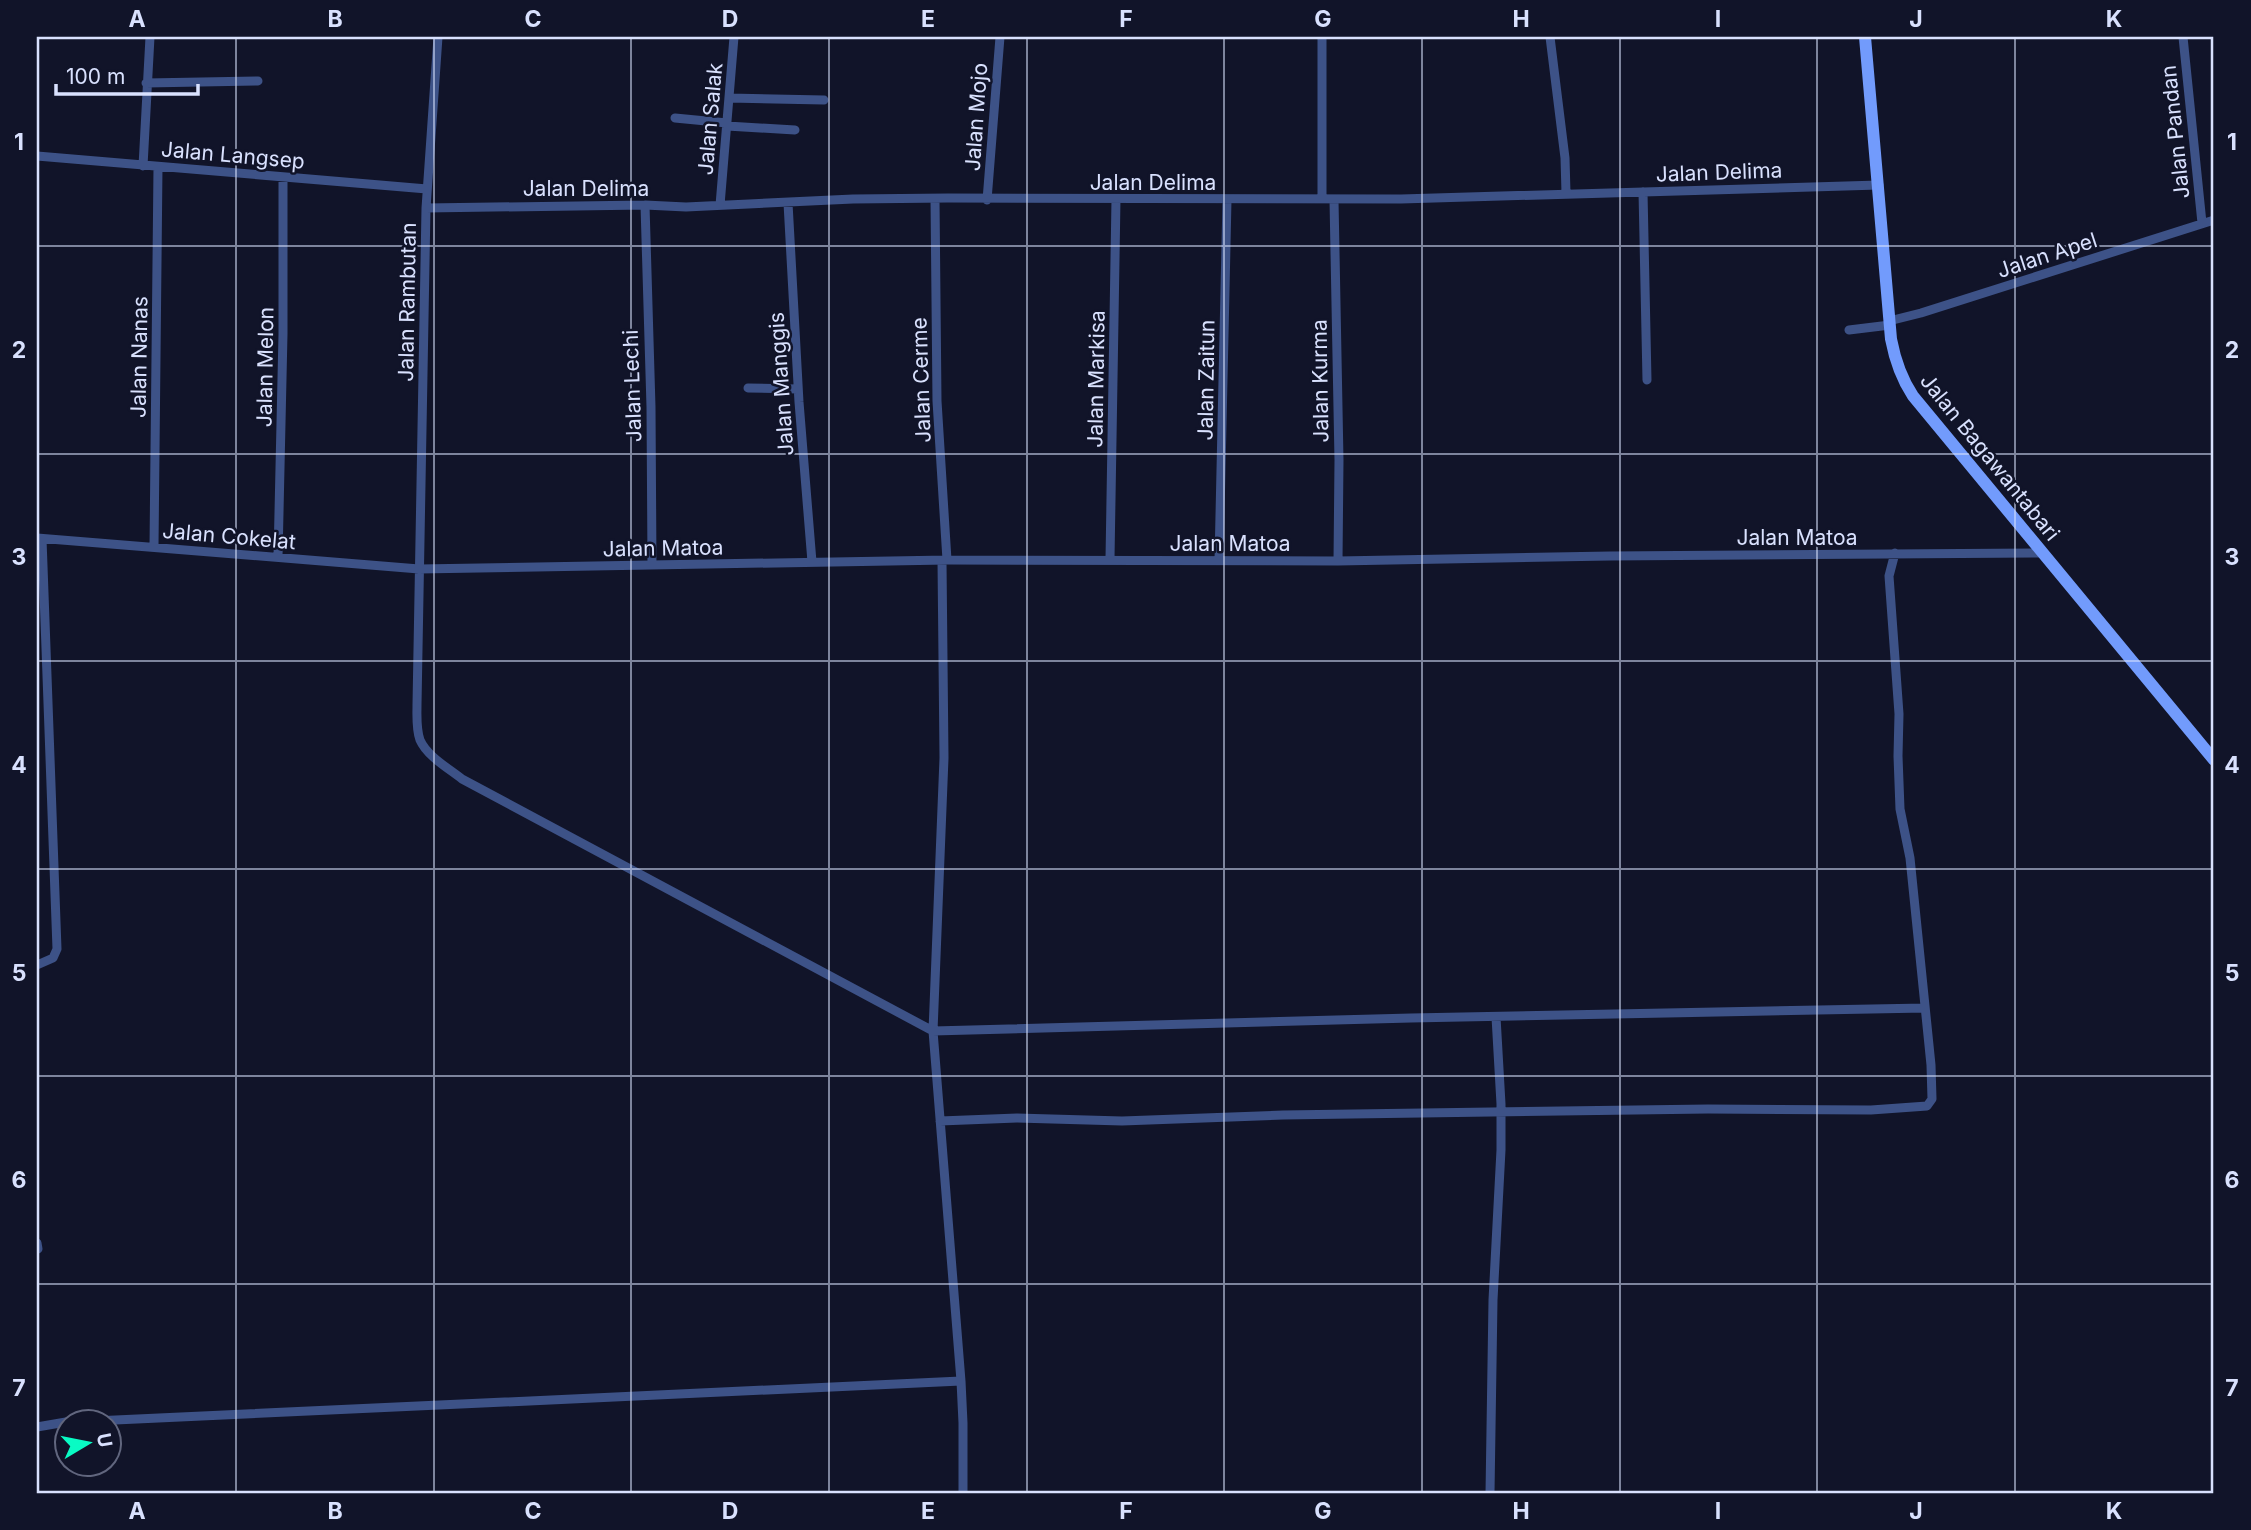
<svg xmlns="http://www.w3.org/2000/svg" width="2251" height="1530" font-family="Inter,sans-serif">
<rect width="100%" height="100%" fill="#111429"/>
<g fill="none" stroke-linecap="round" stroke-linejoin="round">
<path stroke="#3d5287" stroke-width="9" d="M438,37L426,208L417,705C417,716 416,729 420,740C427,756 448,768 462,779L933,1031L1411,1018L1925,1008
M1550,37L1565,158L1566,193
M2183,37L2202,223
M146,83L258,81
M729,98L824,100
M675,118L727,123
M727,126L795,130
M37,156L427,189
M143,166L150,37
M1643,192L1647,380
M935,199L937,401L947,560
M1322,199V37
M987,200L1000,37
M1334,200L1339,460L1338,561
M788,203L799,402L812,562
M645,205L651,407L652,565
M720,205L734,37
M426,208L645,205L686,207L853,199L948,198L1401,199L1879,185
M1889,321L1921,313L2214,220
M1849,330L1890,325
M748,388L798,389
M37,538L419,569L947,560L1338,561L1610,556L2041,553
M154,547L158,167
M278,557L283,334V177
M1110,559L1116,199
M1219,560L1227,200
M942,561L944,758L933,1031L961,1381L963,1423V1493
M37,965L53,958L57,949C53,812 46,676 42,539
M940,1121L1017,1118L1122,1121L1283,1115L1708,1109L1871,1110L1927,1106L1932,1099L1931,1065L1910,858L1900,809L1898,756L1899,714L1889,576L1895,553
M37,1243L38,1249
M72,1422L961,1381
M37,1427L66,1422
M1490,1493L1493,1300L1501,1150V1104L1496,1017"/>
<path stroke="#729bfc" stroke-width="12" d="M1865,37L1891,339C1895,360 1901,378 1913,396L2214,760"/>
</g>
<path fill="none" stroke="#d9e1fe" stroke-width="2" stroke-opacity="0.55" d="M236,37V1493M434,37V1493M631,37V1493M829,37V1493M1027,37V1493M1224,37V1493M1422,37V1493M1620,37V1493M1817,37V1493M2015,37V1493M37,246H2214M37,454H2214M37,661H2214M37,869H2214M37,1076H2214M37,1284H2214"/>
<g text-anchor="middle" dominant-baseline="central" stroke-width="5" stroke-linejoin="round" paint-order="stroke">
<g font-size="21" fill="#d9e1fe" stroke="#111429">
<text transform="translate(976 117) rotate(-86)">Jalan Mojo</text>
<text transform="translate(710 119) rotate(-85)">Jalan Salak</text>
<text transform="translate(2175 132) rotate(-96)">Jalan Pandan</text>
<text transform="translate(233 155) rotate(5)">Jalan Langsep</text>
<text transform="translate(1719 172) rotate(-2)">Jalan Delima</text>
<text x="1153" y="182">Jalan Delima</text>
<text x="586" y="188">Jalan Delima</text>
<text transform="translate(2047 255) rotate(-18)">Jalan Apel</text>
<text transform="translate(407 302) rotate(-89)">Jalan Rambutan</text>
<text transform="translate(139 357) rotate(-89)">Jalan Nanas</text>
<text transform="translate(265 367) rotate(-89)">Jalan Melon</text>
<text transform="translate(1096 379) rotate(-89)">Jalan Markisa</text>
<text transform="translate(921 380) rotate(-92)">Jalan Cerme</text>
<text transform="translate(1206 380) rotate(-89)">Jalan Zaitun</text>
<text transform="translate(1320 381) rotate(-91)">Jalan Kurma</text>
<text transform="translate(781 384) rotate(-94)">Jalan Manggis</text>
<text transform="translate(632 386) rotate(-92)">Jalan Lechi</text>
<text transform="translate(1990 457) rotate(51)">Jalan Bagawantabari</text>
<text transform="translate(229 536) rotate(5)">Jalan Cokelat</text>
<text x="1797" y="537">Jalan Matoa</text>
<text x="1230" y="543">Jalan Matoa</text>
<text transform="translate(663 548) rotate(-1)">Jalan Matoa</text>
</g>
</g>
<rect width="2251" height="1530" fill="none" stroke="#111429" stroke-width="77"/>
<g transform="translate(88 1443) rotate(80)"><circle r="33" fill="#111429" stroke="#61667e" stroke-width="2"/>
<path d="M0-5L12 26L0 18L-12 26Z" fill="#09fbc4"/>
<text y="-10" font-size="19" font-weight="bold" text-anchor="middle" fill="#d9e1fe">U</text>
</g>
<path d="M56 84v10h142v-10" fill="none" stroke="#d9e1fe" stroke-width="3.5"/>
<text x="66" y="84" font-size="21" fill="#d9e1fe" stroke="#111429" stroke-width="5" paint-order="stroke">100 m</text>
<rect x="38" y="38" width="2174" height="1454" fill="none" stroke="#d9e1fe" stroke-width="2.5"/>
<g font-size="23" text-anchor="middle" font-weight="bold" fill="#d9e1fe">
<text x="137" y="27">A</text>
<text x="335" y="27">B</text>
<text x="533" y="27">C</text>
<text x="730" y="27">D</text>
<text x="928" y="27">E</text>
<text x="1126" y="27">F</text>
<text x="1323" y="27">G</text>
<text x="1521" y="27">H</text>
<text x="1718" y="27">I</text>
<text x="1916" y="27">J</text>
<text x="2114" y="27">K</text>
<text x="19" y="150">1</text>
<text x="2232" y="150">1</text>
<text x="19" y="358">2</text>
<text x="2232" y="358">2</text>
<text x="19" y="565">3</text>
<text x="2232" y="565">3</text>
<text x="19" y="773">4</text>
<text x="2232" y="773">4</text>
<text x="19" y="981">5</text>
<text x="2232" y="981">5</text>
<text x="19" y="1188">6</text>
<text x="2232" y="1188">6</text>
<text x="19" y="1396">7</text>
<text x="2232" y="1396">7</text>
<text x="137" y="1519">A</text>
<text x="335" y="1519">B</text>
<text x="533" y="1519">C</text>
<text x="730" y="1519">D</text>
<text x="928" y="1519">E</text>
<text x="1126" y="1519">F</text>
<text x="1323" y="1519">G</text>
<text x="1521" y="1519">H</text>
<text x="1718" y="1519">I</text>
<text x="1916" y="1519">J</text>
<text x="2114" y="1519">K</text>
</g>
</svg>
